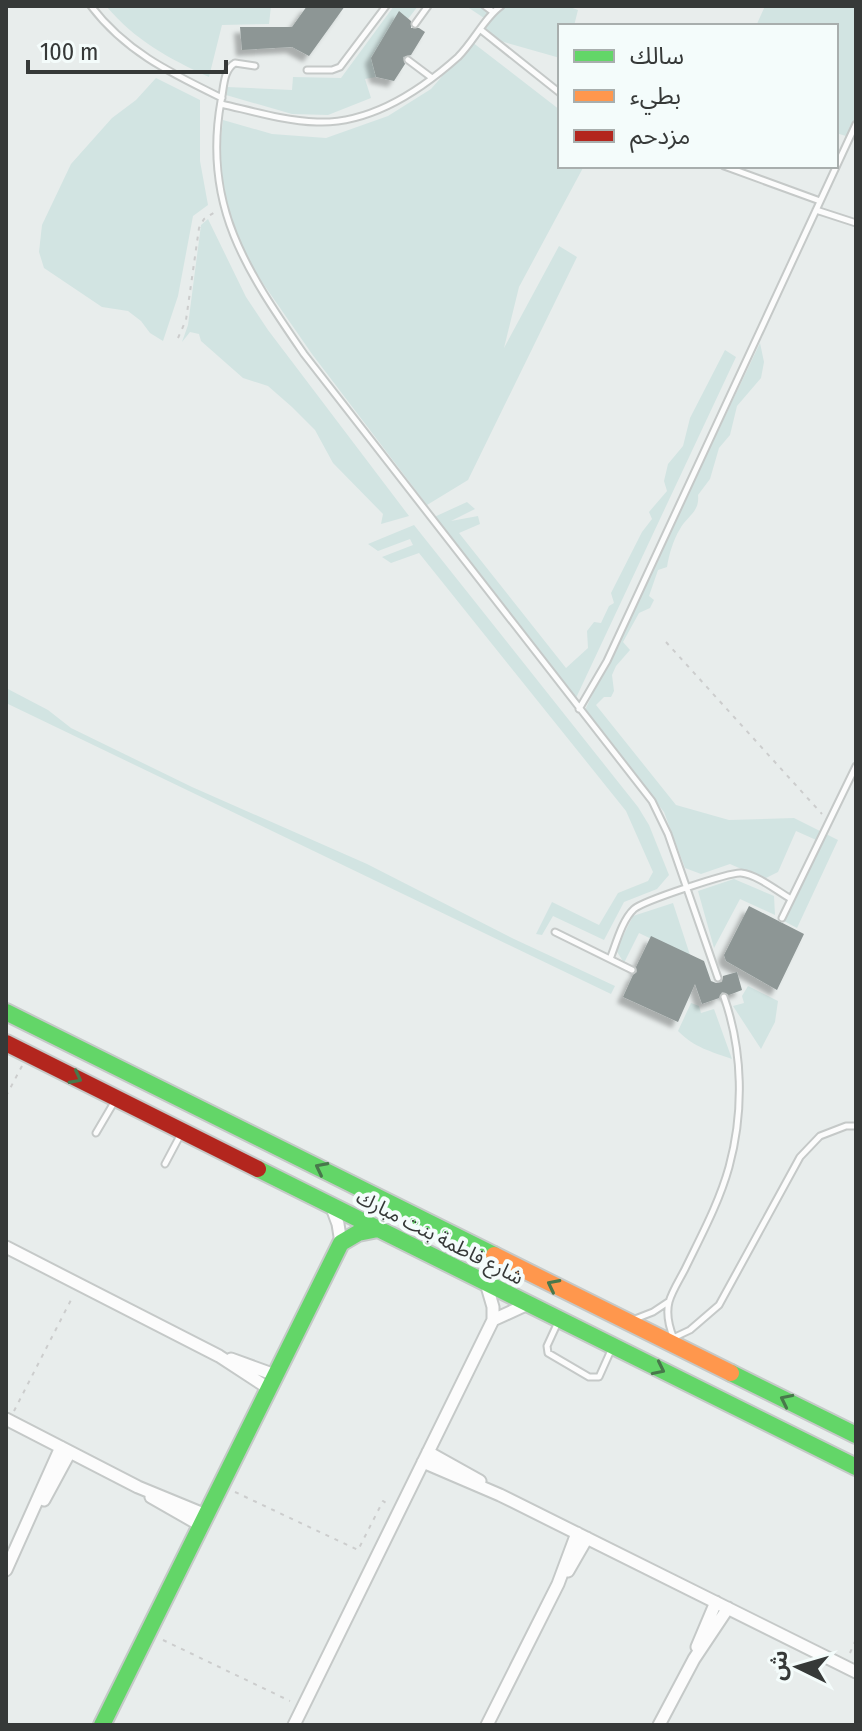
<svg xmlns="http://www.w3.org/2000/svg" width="862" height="1731" font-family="'Fira Sans Condensed','Noto Sans Arabic',sans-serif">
<defs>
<filter id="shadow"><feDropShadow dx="-6" dy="6" stdDeviation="2" flood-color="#0004"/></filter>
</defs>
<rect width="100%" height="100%" fill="#e8edec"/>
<path fill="#d2e4e2" d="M106,6H271L269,24L222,25L209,77C168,58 136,41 106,6Z
M394,6H418L408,19L399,12L371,58L376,77L365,79L371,98L328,115L292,114L226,95L227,87L292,90L293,77L341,78Z
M466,6H567L578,10L574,26H560V58L476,34L484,18Z
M765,6H856V139L836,133V26H756Z
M472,42L560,110V166H584L519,287L504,348L559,246L577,257L468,480L427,505L312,354L253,269L226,210L218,164L223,120L272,134L326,138L388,116L431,89Z
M156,78L200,100V161L208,205L193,216L178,296L163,341L150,333L141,321L128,311L102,307L44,268L39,252L42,225L71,164L112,118L136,100Z
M208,219L246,297L268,330L409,516L381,524L383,514L333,463L315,430L292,407L268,386L243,378L201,341L199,334L190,332L182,342L188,325L201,225Z
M760,343L764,362L761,378L737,406L730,435L719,448L710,479L698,495C700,512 687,516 680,529C673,540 669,555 667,567L658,570L649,596L654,600L650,608L639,613L623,642L630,650L616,666L612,675L614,691L611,697H604L596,705L676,805L729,820L794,818L838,840L797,928L784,921L823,843L796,831L778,872L764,879L730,864L701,874L685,868L664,812L585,710Z
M725,350L736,357L576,698L432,518L467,502L475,509L451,521L478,516L480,524L459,533L566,668L588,648L587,631L594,622L601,623L609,606L614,603L611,593L642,532L652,519L649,512L667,491L664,481L668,464L683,446L690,418Z
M414,525L638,807L649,825L669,875L657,889L624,902L604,940L553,916L542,935L536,934L552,902L599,925L618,893L648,881L653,872L626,811L419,553L391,563L382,557L413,545L410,539L378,551L368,544Z
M6,688L48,710L71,728L192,787L367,864L514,939L615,986L611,994L6,703Z
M734,879L774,896L775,915L740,899L714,948L698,891Z
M673,903L691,958L639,933L624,963L616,950L633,916Z
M748,986L778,1001L775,1022L761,1049L733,1006L744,1003L742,996Z
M691,1003L699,1006L701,1013L714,1009L732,1059C710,1051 695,1048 678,1031Z"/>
<path fill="#8d9695" filter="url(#shadow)" d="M307,6H345L309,56L292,47L242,50L240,27H292Z
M399,11L411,21V28H419L425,32L411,55L403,57L405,64L394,81L376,77L371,58Z
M749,906L804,934L777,990L726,961L724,955Z
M651,936L704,961L711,981L716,983L722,982L723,976L737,972L742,990L729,995L722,992L719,998L702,1004L695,984L678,1022L623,997L633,975L637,972L636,967Z"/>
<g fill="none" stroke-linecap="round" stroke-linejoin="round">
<defs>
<path id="lane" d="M91,6C126,52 171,73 222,98
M485,6L493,12
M415,24L428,6
M481,30L560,93
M408,60L432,78
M255,66L235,63C223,70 224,88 221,101C202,206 247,271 304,354L652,801L668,834L718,978
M307,70H332L340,67L386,6
M221,104C252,111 285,121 317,122C370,124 420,91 458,57C474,41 485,17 501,6
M724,166L820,201
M816,210L856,223
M579,709L607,661L856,124
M782,918L856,766
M555,932L632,970
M610,959C616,944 622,920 634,909C643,901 730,872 741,873C758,875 777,891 791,899
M96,1133L116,1099
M165,1164L182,1132
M635,1319L653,1312L668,1302
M559,1320L547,1346L548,1353L589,1377H599L612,1348
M673,1338L690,1330L719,1305L800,1157L820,1136L846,1126H856
M674,1339C669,1327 666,1314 669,1302C672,1291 680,1279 685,1269C701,1236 719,1203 729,1167C744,1112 743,1051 724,997"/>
<path id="street" d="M331,1205L338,1224L341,1243
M6,1247L219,1356L268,1388
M493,1320L528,1304
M231,1359L275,1375
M6,1419L138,1487L206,1515
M428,1452L480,1481
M423,1462L500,1495L856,1672
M151,1497L200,1525
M44,1500L70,1452
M6,1570L61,1447
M568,1571L587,1538
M697,1647L716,1602
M294,1725L493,1320V1307L486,1283
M487,1725L558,1584L577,1533
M659,1725L694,1659L728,1608"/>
<path id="fast" d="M6,1012L494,1255
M258,1169L856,1467
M731,1373L856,1435
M102,1725L341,1243L358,1233L378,1229"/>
<path id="slow" d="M494,1255L731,1373"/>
<path id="jam" d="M6,1043L258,1169"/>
</defs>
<use href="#lane" stroke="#c5c9c8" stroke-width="9"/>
<use href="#street" stroke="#c5c9c8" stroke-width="15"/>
<use href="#fast" stroke="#c5c9c8" stroke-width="20"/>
<use href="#slow" stroke="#c5c9c8" stroke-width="20"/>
<use href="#jam" stroke="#c5c9c8" stroke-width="20"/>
<path stroke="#cccdcd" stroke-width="2" stroke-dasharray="4 6" stroke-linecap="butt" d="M178,338L186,320L199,228L204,219L215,212
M666,642L822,814
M6,1096L22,1066
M14,1411L73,1296
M235,1492L358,1550L383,1501L389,1505
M163,1640L290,1701
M850,1653L856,1639"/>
<use href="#lane" stroke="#fcfcfc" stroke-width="5"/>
<use href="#street" stroke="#fcfcfc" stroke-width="11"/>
<use href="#fast" stroke="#63d668" stroke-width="16"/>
<use href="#slow" stroke="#ff974d" stroke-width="16"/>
<use href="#jam" stroke="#b3261e" stroke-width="16"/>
</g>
<defs><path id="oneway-chevron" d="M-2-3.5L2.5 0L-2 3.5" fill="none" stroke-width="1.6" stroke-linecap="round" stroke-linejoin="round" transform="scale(2)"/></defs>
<g stroke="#48784b">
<use href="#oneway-chevron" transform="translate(76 1078) rotate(27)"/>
<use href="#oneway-chevron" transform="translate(321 1168) rotate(-153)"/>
<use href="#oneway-chevron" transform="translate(553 1285) rotate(-153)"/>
<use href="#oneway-chevron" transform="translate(659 1369) rotate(26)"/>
<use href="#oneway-chevron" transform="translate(786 1400) rotate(-154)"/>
</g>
<g text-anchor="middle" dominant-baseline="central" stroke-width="8" stroke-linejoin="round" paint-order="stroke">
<g font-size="20" fill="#363938" stroke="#f4fcfb">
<text transform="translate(440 1237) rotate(27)">شارع فاطمة بنت مبارك</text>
</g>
</g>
<rect width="862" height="1731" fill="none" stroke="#363938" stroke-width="16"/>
<rect x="558" y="24" width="280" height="144" fill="#f4fcfb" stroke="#a8aead" stroke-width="2"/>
<rect x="574" y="50" width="40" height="12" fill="#63d668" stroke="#a8aead" stroke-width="2"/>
<text x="630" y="64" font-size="24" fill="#363938">سالك</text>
<rect x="574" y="90" width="40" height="12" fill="#ff974d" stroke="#a8aead" stroke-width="2"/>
<text x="630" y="104" font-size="24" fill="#363938">بطيء</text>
<rect x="574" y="130" width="40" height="12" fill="#b3261e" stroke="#a8aead" stroke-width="2"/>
<text x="630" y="144" font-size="24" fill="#363938">مزدحم</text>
<g transform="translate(798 1667) rotate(275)" stroke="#f4fcfb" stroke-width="6" paint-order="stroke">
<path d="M0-6L14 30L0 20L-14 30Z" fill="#363938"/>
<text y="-12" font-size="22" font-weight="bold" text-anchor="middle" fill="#363938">ش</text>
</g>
<path d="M28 60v12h198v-12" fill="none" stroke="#363938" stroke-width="4"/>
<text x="40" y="60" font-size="24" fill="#363938" stroke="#f4fcfb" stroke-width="6" paint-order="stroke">100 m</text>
</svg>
